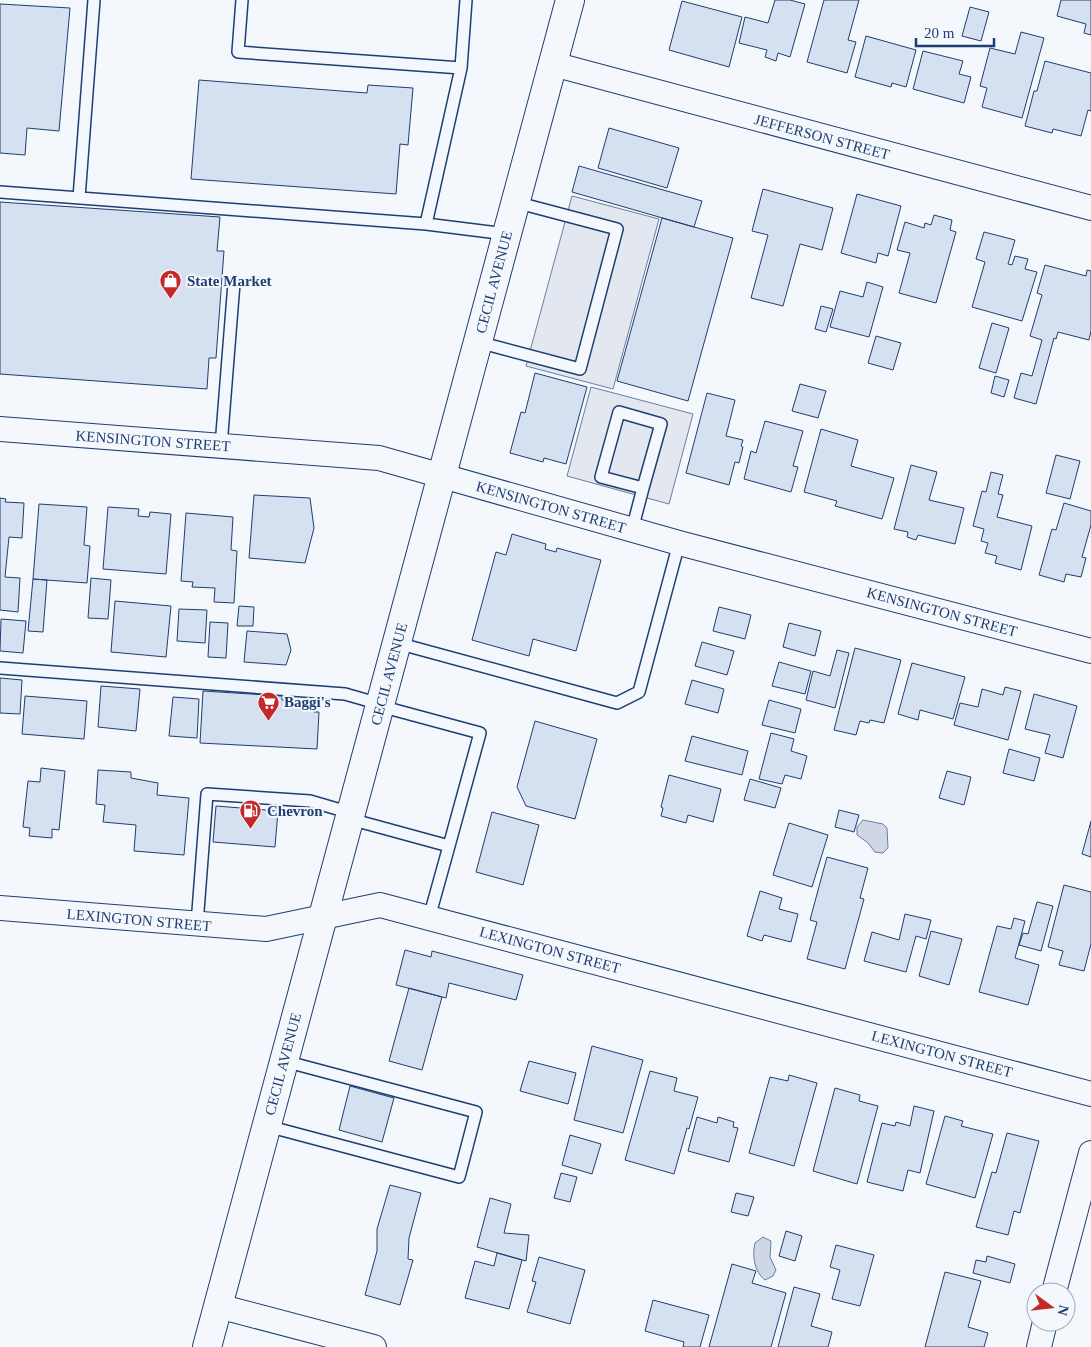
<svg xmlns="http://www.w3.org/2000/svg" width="1091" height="1347" font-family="'Times New Roman',serif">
<rect width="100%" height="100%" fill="#f4f7fb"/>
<path fill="#e3e8f0" stroke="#687fa3" d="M572,196L659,219L613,389L526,366Z
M591,387L693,414L669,504L567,476Z"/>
<path fill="#cfd7e4" stroke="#687fa3" d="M863,820L883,824L887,828L888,848L883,853L875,852L867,842L857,835V827Z
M763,1237L771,1241L770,1257L776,1270L773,1276L765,1280C754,1272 752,1255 755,1243Z"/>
<path fill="#d5e0f0" stroke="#1d3f73" d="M775,0H790L805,4L790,57L778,53L776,61L765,57L767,50L739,43L745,17L768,23Z
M824,0H859L848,40L856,42L847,73L807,62Z
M1061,0H1091V35L1084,33L1086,24L1057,16Z
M682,1L742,17L729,67L669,50Z
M0,4L70,8L59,131L27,128L25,155L0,153Z
M970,7L989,12L981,41L962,36Z
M1021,32L1044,38L1022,118L982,107L987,88L980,86L990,48L1015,54Z
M866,36L916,50L906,87L892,83L891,87L855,77Z
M923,51L963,61L959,74L971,77L964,103L913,89Z
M1045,61L1091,73V111L1088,110L1081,136L1053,129L1052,133L1025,126L1034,91H1037Z
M199,80L367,93L368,85L413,88L408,145L400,144L396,194L191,179Z
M609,128L679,148L667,188L598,168Z
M579,166L702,201L694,227L572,192Z
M763,189L833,208L822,250L800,244L783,306L751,298L768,235L752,231Z
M857,194L901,206L888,256L878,253L876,263L841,253Z
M0,202L220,217L217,251H224L216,358H209L207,389L0,374Z
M934,215L952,220L950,230L956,232L936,303L899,293L910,253L897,250L905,222L924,228L925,223L931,225Z
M662,218L733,238L688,401L617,381Z
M984,232L1015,240L1008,264L1012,265L1015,256L1028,259L1025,269L1037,272L1022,321L972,307L985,262L976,259Z
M1045,265L1086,276L1087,270L1091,271V331L1089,340L1058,332L1056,339L1054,338L1036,404L1014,398L1021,373L1032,376L1042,340L1030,336L1042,295L1037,293Z
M867,282L883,287L869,337L830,327L840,291L863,297Z
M821,306L833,309L826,332L815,329Z
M992,323L1009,328L996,373L979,368Z
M876,336L901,343L893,370L868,363Z
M535,373L587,387L566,464L544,458L543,462L510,453L521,412L525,413Z
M995,376L1009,380L1004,397L991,393Z
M800,384L826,391L818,418L792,411Z
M707,393L735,400L726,436L743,440L741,446L743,447L739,463L735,462L729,485L686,473Z
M765,421L803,431L793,466L798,467L791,492L744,479L751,451L756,453Z
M821,429L858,440L851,466L894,478L882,519L835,506L837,501L804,492Z
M1056,455L1080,461L1070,499L1046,493Z
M911,465L937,472L929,500L964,508L955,544L918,535L916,540L907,537L908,532L894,529Z
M991,472L1003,475L998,494L1003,495L997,517L1032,526L1021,570L995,563L997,556L985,553L988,543L981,541L984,529L973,526L982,491L986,492Z
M254,495L310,498L314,528L305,563L249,558Z
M0,498L6,499L5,502L24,503L22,538L9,537L5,577L20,578L18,612L0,610Z
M1064,503L1091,511V525L1082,557L1086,558L1081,577L1066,574L1064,582L1039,575L1052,529L1056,530Z
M39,504L87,507L84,545L90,546L87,583L33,579Z
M108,507L139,509L138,516L149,517L150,512L171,514L166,574L103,569Z
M186,513L233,517L231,550L237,551L234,603L214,602L215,588L192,587L193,582L181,581Z
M512,534L546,544L545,549L556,552L557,548L601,560L576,651L533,639L529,656L472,640L496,552L506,555Z
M91,578L111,580L108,619L88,618Z
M33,579L47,580L43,632L28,631Z
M115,601L171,606L166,657L111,652Z
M239,606L254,607L253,626H237Z
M719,607L751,615L745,639L713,631Z
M179,609L207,610L205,643L177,641Z
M1,619L26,621L23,653L0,651Z
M210,622L228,623L226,658L208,657Z
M789,623L821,631L815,656L783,647Z
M247,631L287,634L291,650L286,665L244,662Z
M702,642L734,651L727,675L695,666Z
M855,648L901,660L884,723L870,720L869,723L860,721L856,735L834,730Z
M837,650L849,653L835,708L806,700L813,671L830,676Z
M779,662L811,671L805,694L772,686Z
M912,663L965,677L953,719L920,710L918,720L898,714Z
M0,678L22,680L20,714L0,713Z
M692,680L724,689L718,713L685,704Z
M101,686L140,689L136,731L98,727Z
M1005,687L1021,691L1008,740L954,725L960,703L978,707L982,689L1003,695Z
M203,691L282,696V700L314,702V712H319L317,749L200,743Z
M1034,694L1077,706L1063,758L1045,753L1050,735L1025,729Z
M25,696L87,701L84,739L22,734Z
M173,697L199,699L197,738L169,736Z
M769,700L801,709L795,733L762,725Z
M535,721L597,739L575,819L526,806L517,787Z
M771,733L794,739L791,751L807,756L801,779L785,775L782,784L759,779Z
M692,736L748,751L742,775L685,761Z
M1009,749L1040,758L1034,781L1003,773Z
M41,768L65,771L59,830L52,829V838L29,836L30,828L23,827L28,781L40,782Z
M98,770L131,772V778L158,783L157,795L189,798L184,855L134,851L136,825L103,822L105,805L96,804Z
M947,771L971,777L964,805L939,798Z
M669,775L721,789L713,822L688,815L686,823L661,816L663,808L661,807Z
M750,779L781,788L775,808L744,800Z
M216,806L278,811L275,847L213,842Z
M839,810L859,815L854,832L835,827Z
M492,812L539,825L523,885L476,872Z
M1091,821V857L1082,854Z
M789,823L828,835L812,887L773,875Z
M827,857L868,868L860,898L864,899L845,969L807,959L817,922L810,920Z
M1064,885L1091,892V944L1084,971L1059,965L1063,951L1048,947Z
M760,891L782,898L779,909L798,914L791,942L764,935L762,941L747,936Z
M1037,902L1053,906L1041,951L1019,945L1023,933L1028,934Z
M905,914L931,920L926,939L916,936L906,972L864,961L872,932L899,940Z
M1014,918L1025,921L1015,958L1039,965L1028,1005L979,992L997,926L1011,929Z
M931,931L962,939L949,985L919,976Z
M405,950L431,957L432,951L523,975L516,1000L449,983L446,998L396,985Z
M409,988L442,997L422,1070L389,1061Z
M592,1046L643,1060L623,1133L574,1120Z
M529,1061L576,1073L568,1104L520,1091Z
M650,1071L677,1078L674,1091L698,1097L689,1129L687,1128L674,1174L625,1160Z
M789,1075L817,1083L794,1166L749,1153L770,1077L788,1081Z
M350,1086L394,1098L382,1142L339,1130Z
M835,1088L860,1095L859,1101L878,1106L857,1184L813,1171Z
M914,1106L934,1111L920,1173L908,1170L903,1191L867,1182L882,1123L895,1126L896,1122L910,1126Z
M945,1116L963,1121L961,1126L993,1134L975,1198L926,1184Z
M697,1117L717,1123L718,1117L734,1122L733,1127L738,1128L729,1162L688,1151Z
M1007,1133L1039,1141L1020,1213L1014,1211L1008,1235L976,1227L992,1172L996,1173Z
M570,1135L601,1144L592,1174L562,1165Z
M561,1173L577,1177L570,1202L554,1198Z
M390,1185L421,1193L409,1238L408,1259L413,1260L400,1305L365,1295L377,1251V1229Z
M736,1193L754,1197L748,1216L731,1212Z
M490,1198L511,1204L504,1233L529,1235L526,1261L477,1247Z
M786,1231L802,1236L795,1261L779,1256Z
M836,1245L874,1255L860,1306L832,1299L840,1270L830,1267Z
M497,1253L522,1260L509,1309L465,1298L475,1261L494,1266Z
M987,1256L1015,1264L1010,1283L973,1273L976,1260L986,1262Z
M539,1257L585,1270L570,1324L527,1312L536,1282L532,1281Z
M732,1264L756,1271L752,1283L786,1293L771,1347H709Z
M945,1272L981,1281L968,1327L988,1333L984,1347H925Z
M794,1287L820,1294L811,1326L832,1332L828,1347H778Z
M653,1300L709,1315L700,1347H683L684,1342L645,1331Z"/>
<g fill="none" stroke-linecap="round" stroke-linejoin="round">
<defs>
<path id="lane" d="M242,0L238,52L461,68L466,0
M0,192L426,224L506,234
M79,198L94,0
M426,224L461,68
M478,342L580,369L617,229L515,202
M619,412L661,424L643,488L601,477Z
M221,446L234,283
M632,530L643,488
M397,643L617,703L639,692L679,543
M0,668L345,694L380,704
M350,819L449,846L480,733L380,706
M429,918L449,846
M197,924L207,794L310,801L351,813
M267,1126L459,1177L476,1112L284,1061"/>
<path id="street" d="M553,64L1091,208
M0,429L379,458L679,543L1091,651
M0,908L266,929L380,905L1091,1094
M1054,1292L1091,1153
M218,1306L374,1347
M1039,1347L1045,1322"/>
<path id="secondary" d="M207,1347L570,0"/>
</defs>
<use href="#lane" stroke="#1d3f73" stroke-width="14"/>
<use href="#street" stroke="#1d3f73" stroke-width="26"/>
<use href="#secondary" stroke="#1d3f73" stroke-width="30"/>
<use href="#lane" stroke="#f4f7fb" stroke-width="11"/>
<use href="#street" stroke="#f4f7fb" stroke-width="24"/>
<use href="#secondary" stroke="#f4f7fb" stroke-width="28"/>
</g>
<defs>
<symbol id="shop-pin" viewBox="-11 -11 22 30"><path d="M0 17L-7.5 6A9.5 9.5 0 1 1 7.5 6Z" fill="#c62828" stroke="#f4f7fb"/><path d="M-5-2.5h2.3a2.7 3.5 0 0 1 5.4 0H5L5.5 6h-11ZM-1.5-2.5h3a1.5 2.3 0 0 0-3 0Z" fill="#fff"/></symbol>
<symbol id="supermarket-pin" viewBox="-11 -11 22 30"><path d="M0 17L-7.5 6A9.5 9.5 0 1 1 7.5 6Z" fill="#c62828" stroke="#f4f7fb"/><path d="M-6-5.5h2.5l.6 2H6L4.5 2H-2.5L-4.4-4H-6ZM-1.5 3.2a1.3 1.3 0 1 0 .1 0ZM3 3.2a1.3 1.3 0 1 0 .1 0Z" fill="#fff"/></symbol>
<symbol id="fuel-pin" viewBox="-11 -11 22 30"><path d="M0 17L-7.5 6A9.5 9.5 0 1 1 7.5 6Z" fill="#c62828" stroke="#f4f7fb"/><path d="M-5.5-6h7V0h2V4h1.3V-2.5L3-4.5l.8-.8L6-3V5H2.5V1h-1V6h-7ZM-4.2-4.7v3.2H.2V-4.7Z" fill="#fff"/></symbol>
</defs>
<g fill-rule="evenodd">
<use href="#shop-pin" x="158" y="268" width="25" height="34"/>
<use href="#supermarket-pin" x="256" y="690" width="25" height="34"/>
<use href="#fuel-pin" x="238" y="798" width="25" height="34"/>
</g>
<g text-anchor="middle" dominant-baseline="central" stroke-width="4" stroke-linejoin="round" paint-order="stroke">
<g font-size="15" fill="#1d3f73" stroke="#f4f7fb">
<text transform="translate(822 137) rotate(15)">JEFFERSON STREET</text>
<text transform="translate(494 282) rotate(-75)">CECIL AVENUE</text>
<text transform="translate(153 441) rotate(4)">KENSINGTON STREET</text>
<text transform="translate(551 507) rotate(16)">KENSINGTON STREET</text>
<text transform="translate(942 612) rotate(15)">KENSINGTON STREET</text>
<text transform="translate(389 674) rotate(-75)">CECIL AVENUE</text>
<text transform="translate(139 920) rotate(5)">LEXINGTON STREET</text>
<text transform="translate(550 950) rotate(15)">LEXINGTON STREET</text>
<text transform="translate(942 1054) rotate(15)">LEXINGTON STREET</text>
<text transform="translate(283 1064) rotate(-75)">CECIL AVENUE</text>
</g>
<g font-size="15" font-weight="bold" fill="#1d3f73" stroke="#f4f7fb" text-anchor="start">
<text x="187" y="281">State Market</text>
<text x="284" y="702">Baggi's</text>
<text x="267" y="811">Chevron</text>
</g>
</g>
<g transform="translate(1051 1307) rotate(105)"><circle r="24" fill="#f4f7fb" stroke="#9eadc5"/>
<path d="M0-4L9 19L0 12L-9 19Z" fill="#c62828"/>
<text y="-8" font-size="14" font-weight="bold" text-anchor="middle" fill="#1d3f73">N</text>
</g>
<path d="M916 38v8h78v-8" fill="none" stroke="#1d3f73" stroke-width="2.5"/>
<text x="924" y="38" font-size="15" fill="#1d3f73" stroke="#f4f7fb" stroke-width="4" paint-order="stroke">20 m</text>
</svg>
